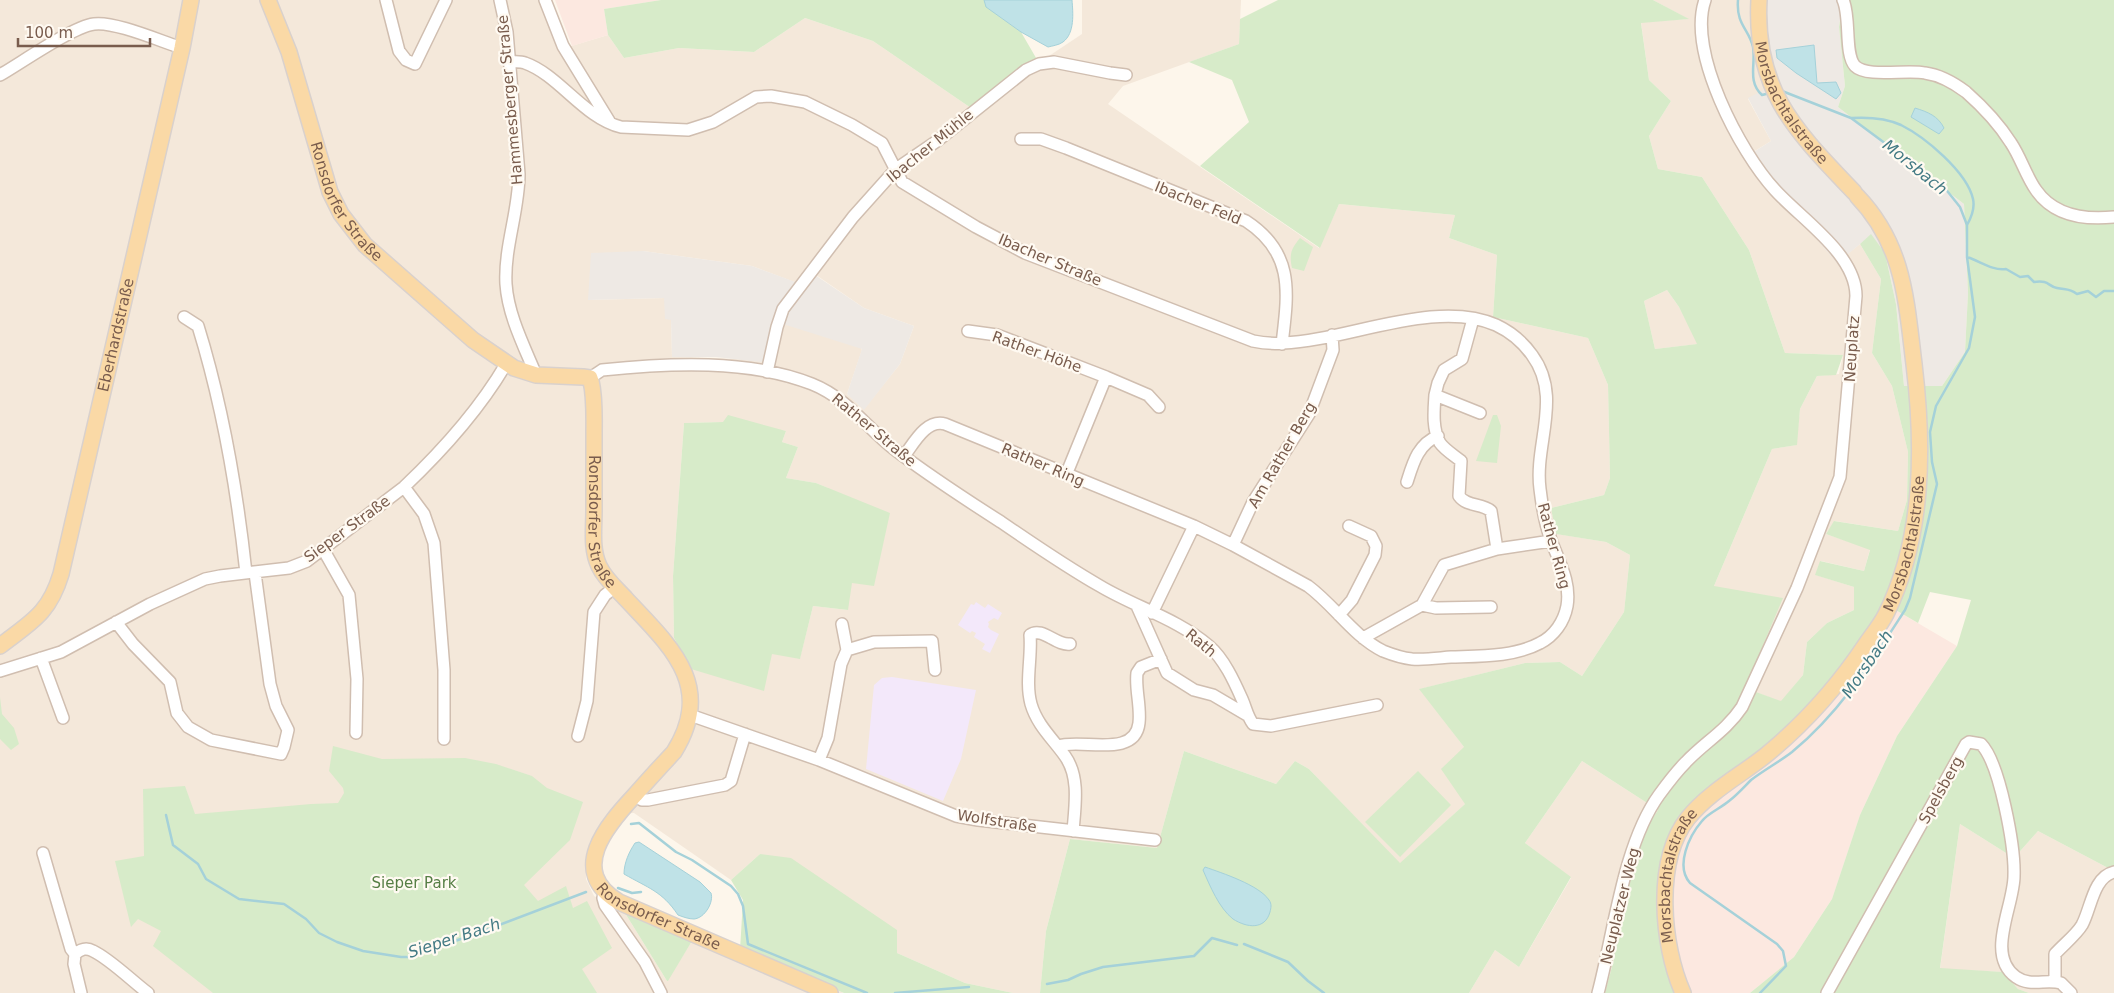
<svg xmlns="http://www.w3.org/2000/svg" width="2114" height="993" font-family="'DejaVu Sans',sans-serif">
<rect width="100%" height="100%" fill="#fdf6eb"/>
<path fill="#f4e8da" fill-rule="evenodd" d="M0,0H550L568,47L608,35L624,58L679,48L754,52L805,18L873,41L971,108L1082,34V0H1241L1239,44L1123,86L1108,104L1319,248L1339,204L1455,215L1449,238L1497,255L1493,317L1588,338L1608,385L1610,478L1604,495L1551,508L1557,534L1606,542L1630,555L1624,612L1582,676L1560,662L1525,663L1420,689L1464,747L1465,804L1400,864L1309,769L1295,761L1276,784L1184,751L1157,848L1070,839L1046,931L1040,993H1013L965,983L897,953L760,854L731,880L634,813L607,814L590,842L587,853L586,879L594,896L625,913L667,981L692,941L705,935L844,993H0ZM643,251L752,266L797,283L736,359L672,357L671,319H665V298L589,300L590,279ZM816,275L864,308L914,326L900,364L864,409L847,394L862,350ZM723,422L786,431L782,442L798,447L786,478L816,483L828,488L848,610L813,606L800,658L772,653L689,667L674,638L673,576L684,423Z
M1653,0H1763L1767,37L1777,83L1748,99L1771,141L1745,157L1837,262L1860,244L1881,279L1872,353L1892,386L1908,452L1907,500L1898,531L1835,521L1826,534L1870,549L1864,571L1821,561L1816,575L1854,587V610L1827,623L1807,642L1803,675L1781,702L1745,688L1714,586L1772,449L1796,445L1800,409L1817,376L1839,374L1843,355L1785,353L1749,250L1702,177L1658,169L1649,136L1671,101L1649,80L1641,22L1688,19Z
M1667,290L1679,307L1698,344L1655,349L1644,301Z
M1582,761L1658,810L1635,845L1616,920L1614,959L1605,993H1469L1495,950L1519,967L1571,878L1525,843Z
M1960,824L2014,858L2038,831L2110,869H2114V993H2029L2018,989L2003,972L1940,969Z"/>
<path fill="#fce8e0" d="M555,0H661L604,9L608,35L572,46Z
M1887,605L1957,646L1897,736L1860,815L1832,899L1794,957L1750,993H1678L1662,934L1670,837Z"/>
<path fill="#eee9e4" d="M1763,0H1843L1839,27L1845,86L1838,107L1964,204L1968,293L1965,352L1942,386H1904L1896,304L1885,253L1871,235L1837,263L1813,235L1779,204L1744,158L1771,141L1748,98L1777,83L1767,37Z
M643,251L752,266L798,283L765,360L761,362L716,357H672L671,320L665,319L664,298L588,300L591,253Z
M815,275L864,308L914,326L900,364L864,410L847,394L862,349L783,324L788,311Z"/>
<path fill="#f3e8fa" d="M976,602L985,608L988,604L1002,613L998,620L994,618L988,622L989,624L988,627L991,630L999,634L990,653L982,649L985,644L974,637L976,633L972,631L970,633L958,625L971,604L974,605Z
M892,677L976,690L961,759L943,801L866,769L874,685L882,678Z"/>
<path fill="#d7ebc9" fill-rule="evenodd" d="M661,0H984L987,7L1021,32L1039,63L971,108L873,41L805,18L754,52L679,48L624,58L608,35L604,9Z
M1278,0H1653L1689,19L1641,23L1649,80L1671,101L1649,136L1658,169L1702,177L1749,250L1785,353L1843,355L1836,375L1817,376L1800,409L1797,445L1772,449L1714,586L1783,598L1745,688L1781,701L1803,675L1807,642L1827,623L1854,610V587L1815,575L1820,561L1864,571L1870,550L1826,534L1834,521L1898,531L1907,500L1908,452L1892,386L1872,353L1881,279L1860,244L1871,234L1885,253L1896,304L1904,386H1942L1965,352L1968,293L1964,204L1838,107L1845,86L1839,27L1843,0H2114V869H2110L2038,831L2014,858L1960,824L1940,968L2003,972L2018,989L2029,993H1750L1794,957L1832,899L1860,815L1897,736L1957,646L1971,600L1930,592L1918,623L1887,605L1824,693L1769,746L1688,808L1659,885L1678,993H1605L1614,959L1616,920L1635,845L1658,810L1582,761L1525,843L1571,877L1519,967L1495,950L1469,993H1040L1046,931L1070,839L1157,848L1184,751L1276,784L1295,761L1309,769L1400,863L1465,804L1441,769L1464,747L1419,689L1525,663L1560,662L1582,676L1624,612L1630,555L1606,542L1556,534L1551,508L1604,495L1610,478L1608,385L1588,338L1493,317L1497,255L1449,238L1455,215L1339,204L1320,248L1200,166L1249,122L1232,80L1189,62L1239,44L1240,19ZM1667,290L1679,307L1697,344L1655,349L1644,301Z
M1300,238L1313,247L1304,271L1292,268C1289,254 1291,249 1300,238Z
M728,415L786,431L782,442L798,447L786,478L816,483L890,513L874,586L852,583L848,610L813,606L800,659L772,654L764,691L691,669L674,638L673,576L684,423L723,422Z
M1493,415H1497L1501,426L1497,463L1476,461Z
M0,697L2,714L14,728L19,744L11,750L0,739Z
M333,746L382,759L465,758L496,764L532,776L547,788L583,802L570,840L524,885L538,901L566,886L573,908L587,901L612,948L582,969L597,993H213L153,946L161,931L138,919L131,927L115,861L144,856L143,789L185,786L195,814L311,804L338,803L344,793L343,788L329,771Z
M1418,771L1451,805L1400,857L1365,822Z
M760,854L791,858L897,930V953L965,983L1013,993H844L740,950L743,900L731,880Z
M625,913L692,941L668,981H667Z"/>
<path fill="#bfe2e7" stroke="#a5d1d9" d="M984,0H1072C1073,13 1075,33 1063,42C1059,45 1052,46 1048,47L1021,32L986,7Z
M1814,45L1817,83L1836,82L1841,93L1836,99L1796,73L1777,58L1776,50Z
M1915,108C1928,112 1938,116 1944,128L1939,134L1911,117Z
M639,842L700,882L711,893C714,902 705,918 694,919C689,919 683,917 678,915C662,891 648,888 624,874C624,863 629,852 635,843Z
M1205,867C1222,873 1259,885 1269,900C1272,904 1271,908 1270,912C1265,930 1247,928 1233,919C1219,908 1210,886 1203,870Z"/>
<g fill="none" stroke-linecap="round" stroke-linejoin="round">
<path stroke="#a5d1d9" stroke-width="2.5" d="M1738,0C1736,25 1749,29 1753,47C1756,64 1747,81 1762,95L1766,94
M1851,118C1868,117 1886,118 1901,125C1925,137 1967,172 1973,199C1975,208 1971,218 1967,225
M1967,257C1980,261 1992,271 2006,269L2020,277L2028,276L2034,282C2050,280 2047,286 2057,288C2065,290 2069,288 2077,294L2088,291L2096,297L2104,291H2114
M166,815L173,845L198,864L206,879L239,899L284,904L306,919L319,933L337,942L363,951L401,957H409L478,933L586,892
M631,824L639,823L676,852L692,860L731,886L738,894L743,906L748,944L867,993
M618,888L632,893L641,892
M1244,944L1288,962L1308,981L1324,993
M1047,984L1068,980L1081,974L1103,967L1194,956L1212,938L1237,945
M895,993L969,987
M1760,993L1786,966L1783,951L1777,944L1690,883C1675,866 1689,836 1702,821C1708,813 1721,808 1729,801C1737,795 1744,787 1751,780C1764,770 1779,762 1792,752C1840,713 1872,661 1905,610L1910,598L1937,484L1932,462L1930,432L1936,406L1969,348L1975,317L1967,257V225L1960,207L1944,187L1851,118L1782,91"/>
<defs>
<path id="minor" d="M386,0L399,51L406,60L415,64L446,0
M500,0L507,32L519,174C519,211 504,247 506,284C508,315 524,346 536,375
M545,0L563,46L609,121
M1843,0C1851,17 1844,54 1855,66C1867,78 1908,69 1925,73C1940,75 1954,83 1966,92C1983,107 1999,124 2011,143C2021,158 2026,176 2036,190C2054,216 2085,220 2114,217
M509,62C514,62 520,61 525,63C559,75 584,118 621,127L688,130L713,122L756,97L771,96L805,102L852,125L882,143L902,182L976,227L1025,253L1253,341C1263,343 1273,344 1283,343C1346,341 1436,298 1496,325C1511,332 1522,341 1532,355C1563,397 1534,444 1540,489C1542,506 1545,524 1551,540C1559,562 1571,582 1567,606C1564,622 1554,636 1540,643C1514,657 1480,656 1451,657C1438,658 1425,660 1412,659C1402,658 1393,655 1383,651C1353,636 1335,606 1308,586L1233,545L1194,526L945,424C926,419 914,443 904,456
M0,75C21,63 72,27 94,24C114,21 160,41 182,48
M1021,139H1041L1066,148L1246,221C1295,253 1288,293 1282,344
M184,317L198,326C223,407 237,489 246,573
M1473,319L1462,359L1444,370L1438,383L1435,395L1480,413
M968,331L997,335L1106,377
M767,372L777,327L783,309L853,217L896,169L937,141L1026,70L1039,64L1054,62L1110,73L1126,75
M590,378L602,370C669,363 749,359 812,384C847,398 866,427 894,449C928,475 965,499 1001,522C1033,544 1065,566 1100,586C1135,607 1178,619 1209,646C1224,659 1234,681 1242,699C1246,708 1247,716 1253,724L1271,726L1377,705
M1435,395C1434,410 1432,429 1440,443C1445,450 1455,456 1461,461L1459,496C1467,507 1482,503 1491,511L1497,549L1551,541
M1066,475L1106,377L1148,395L1159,407
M1407,482C1413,463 1418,444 1438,436
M404,487L424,514L434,543L444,670V739
M1233,545L1253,502L1309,414L1333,350L1332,335
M323,549L349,595L357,679L356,733
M1422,605L1436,608L1491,607
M1137,606L1167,673L1194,690L1213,695L1247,715
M1152,613L1194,526
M1339,615L1352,600L1375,555L1376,546L1371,536L1349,526
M116,622L133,644L170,682L177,713L188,727L211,740L281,754L284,747L288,730L276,706L270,684L255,573
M1363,638L1422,605L1444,565L1497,549
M1070,644C1056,646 1042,626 1030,635C1032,657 1025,682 1031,704C1037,725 1053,739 1065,756C1080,777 1075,806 1073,831
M847,650L874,642L932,641L935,670
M41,658L63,718
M0,671L61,652L150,604L205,579L220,576L289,568L307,561L404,487C443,450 479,410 506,364
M690,715L819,760L956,816L978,820L1155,840
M578,736L587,701L594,612L605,595L615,587
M1058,746C1081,738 1135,759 1139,723C1141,706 1135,689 1137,673L1141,667L1161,659
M819,760L828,738L841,664L847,650L842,624
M635,795L642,800H648L725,785L731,781L745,734
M43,853L71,949L75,954
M605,892L603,898L605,905L645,962L661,993
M2055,982V954C2063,945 2076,935 2082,925C2091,909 2093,877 2114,872
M81,993L74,964L75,954C81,949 86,947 93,951C110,959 132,981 148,993
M1598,993C1614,933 1623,845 1659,795C1667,784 1676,772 1686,762C1705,742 1726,731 1742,707L1797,588L1840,477L1856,296C1856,254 1801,219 1775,190C1740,152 1687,52 1705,0
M1827,993L1966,744L1969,742L1981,744C2000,763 2015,848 2014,876C2014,906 1985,955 2016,977C2030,987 2046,979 2061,983L2071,993"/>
<g id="major">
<path id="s1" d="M268,0L289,52L330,192L341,214L365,245L473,340L514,368L536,375L583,377L590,378L591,381C595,398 594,417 594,434C594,459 594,485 594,510C594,529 591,549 599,566C605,579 617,589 626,599C669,645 716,685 674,752C661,766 648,780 635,795C607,825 567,871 619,902L830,993"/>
<path id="s2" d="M1759,0C1754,91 1796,131 1854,192"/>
<path id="s3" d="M0,646C31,622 49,614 61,574L182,48L191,0"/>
<path id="s4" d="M1683,993C1662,946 1654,861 1688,818C1709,792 1741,775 1766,755C1805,723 1838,686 1866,644C1873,634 1881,624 1886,614C1924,537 1924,447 1914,364C1906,299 1904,245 1857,196"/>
</g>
</defs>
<use href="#minor" stroke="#d0beb0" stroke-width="14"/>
<use href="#major" stroke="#d9d1cd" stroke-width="18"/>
<use href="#minor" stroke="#fff" stroke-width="11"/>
<use href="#major" stroke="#fad9a6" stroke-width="15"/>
</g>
<g text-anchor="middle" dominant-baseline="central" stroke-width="4.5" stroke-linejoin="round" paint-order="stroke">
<g font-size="15" fill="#795c4d" stroke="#fffaf2">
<text transform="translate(510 100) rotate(-95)">Hammesberger Straße</text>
<text stroke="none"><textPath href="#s2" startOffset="111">Morsbachtalstraße</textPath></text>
<text transform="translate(930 146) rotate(-39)">Ibacher Mühle</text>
<text stroke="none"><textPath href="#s1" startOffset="218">Ronsdorfer Straße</textPath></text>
<text transform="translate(1198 203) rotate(22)">Ibacher Feld</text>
<text transform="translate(1050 260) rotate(23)">Ibacher Straße</text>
<text stroke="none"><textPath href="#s3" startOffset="342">Eberhardstraße</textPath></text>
<text transform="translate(1852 349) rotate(-86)">Neuplatz</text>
<text transform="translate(1037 352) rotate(20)">Rather Höhe</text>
<text transform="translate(874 430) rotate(40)">Rather Straße</text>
<text transform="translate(1282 455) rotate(-60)">Am Rather Berg</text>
<text transform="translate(1043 465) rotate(23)">Rather Ring</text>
<text stroke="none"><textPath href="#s1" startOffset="682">Ronsdorfer Straße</textPath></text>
<text transform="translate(347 529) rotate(-36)">Sieper Straße</text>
<text stroke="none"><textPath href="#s4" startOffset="542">Morsbachtalstraße</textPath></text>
<text transform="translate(1554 546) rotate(75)">Rather Ring</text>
<text transform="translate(1201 643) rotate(40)">Rath</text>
<text transform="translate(1941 790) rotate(-61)">Spelsberg</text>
<text transform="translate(997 821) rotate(9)">Wolfstraße</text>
<text stroke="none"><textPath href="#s4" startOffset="122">Morsbachtalstraße</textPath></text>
<text transform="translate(1620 906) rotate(-76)">Neuplatzer Weg</text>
<text stroke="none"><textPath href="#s1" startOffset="1176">Ronsdorfer Straße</textPath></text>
</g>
<g font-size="15" fill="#567e45" stroke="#fffaf2">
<text x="414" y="883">Sieper Park</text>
</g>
<g font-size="16" font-style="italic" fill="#437a84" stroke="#fffaf2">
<text transform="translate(1915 167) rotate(39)">Morsbach</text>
<text transform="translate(1867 664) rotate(-56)">Morsbach</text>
<text transform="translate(454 938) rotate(-18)">Sieper Bach</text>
</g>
</g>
<path d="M18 38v8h132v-8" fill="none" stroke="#795c4d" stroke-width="2.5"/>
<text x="25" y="38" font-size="15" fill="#795c4d" stroke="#fffaf2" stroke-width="4" paint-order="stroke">100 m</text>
</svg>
